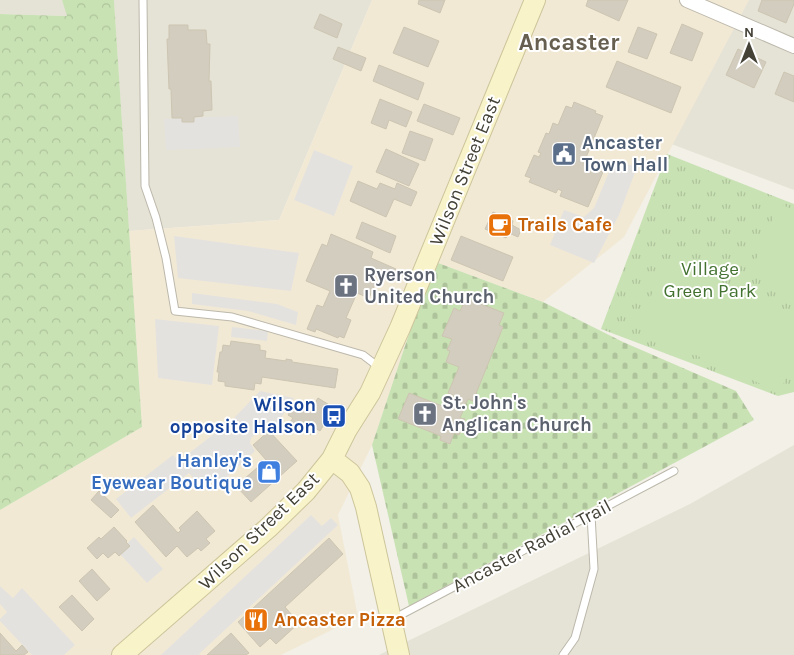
<svg xmlns="http://www.w3.org/2000/svg" width="794" height="655" font-family="Karla,sans-serif">
<defs>
<pattern id="forest-crowns" width="20" height="18" patternUnits="userSpaceOnUse" patternTransform="scale(1.25)"><rect width="20" height="18" fill="#c9e2b4"/><path d="M2 6a3 3 0 1 1 6 0M12 15a3 3 0 1 1 6 0" fill="none" stroke="#aec39b"/></pattern>
<pattern id="cemetery-stones" width="16" height="16" patternUnits="userSpaceOnUse" patternTransform="scale(1.25)"><rect width="16" height="16" fill="#c9e2b4"/><path d="M2 7V4a2 2 0 0 1 4 0v3zM10 15v-3a2 2 0 0 1 4 0v3z" fill="#aec39b"/></pattern>
<pattern id="park-tufts" width="24" height="20" patternUnits="userSpaceOnUse" patternTransform="scale(1.25)"><rect width="24" height="20" fill="#c9e2b4"/><path d="M3 7l-1-3M5 7V3M7 7l1-3M15 17l-1-3M17 17v-4M19 17l1-3" fill="none" stroke="#aec39b"/></pattern>
</defs>
<rect width="100%" height="100%" fill="#f2f0e7"/>
<path fill="#e5e2d6" d="M0,0H62L68,16L0,14Z
M114,0H372L279,220L129,231Z
M745,0H794V190L666,142Z
M794,445V655H379L690,504Z"/>
<path fill="#f2e9d5" d="M372,0H749L624,237L543,302L438,263L410,331L372,445L338,515L358,617L281,655H0V510L142,427L129,231L279,220Z"/>
<path fill="url(#forest-crowns)" d="M62,0H114L142,427L0,510V14L67,16Z"/>
<path fill="url(#cemetery-stones)" d="M438,263L543,302L623,342L736,391L754,420L409,606L372,445L410,331Z"/>
<path fill="url(#park-tufts)" d="M667,154L794,204V392L778,396L601,329Z"/>
<path fill="#c9e2b4" d="M780,204L794,210V289L751,271Z
M671,263L794,316V360L782,387L775,390L644,332L638,324L665,266Z"/>
<path fill="#e4e2df" d="M238,116L240,147L166,150L164,119Z
M314,150L353,166L334,216L294,200Z
M614,160L637,167L619,215L594,263L550,245L564,210L584,217L594,208Z
M174,236L299,253L291,291L178,278Z
M192,293L277,304L298,312L296,325L248,311L192,304Z
M155,319L219,326L212,385L158,378Z
M232,327L268,331L267,341L231,337Z
M260,391L294,398L277,424L270,421L251,438L250,443L255,451L215,488L207,478L199,485L189,473L131,518L116,499L173,455L179,461L232,420Z
M311,515L322,526L331,518L338,525L199,654L200,655H161Z
M134,537L163,569L147,583L118,552Z
M0,586L13,598L22,588L75,645L64,655H32L0,621V619L7,612L0,604Z"/>
<path fill="#d2cdbe" stroke="#cdc5b2" d="M419,0H445L440,13L418,4Z
M588,0H628L619,21L586,6Z
M762,0H794V4L786,23L758,11Z
M320,14L342,24L337,38L314,28Z
M682,24L703,33L692,61L670,53Z
M169,25H188V30H206L207,44H210L209,81H211L212,110L203,111V116L194,117V122H182V118H172L171,89H169L167,39H169Z
M404,27L439,41L428,67L393,53Z
M638,27L657,34L647,59L628,52Z
M338,47L366,58L361,71L333,59Z
M738,49L766,62L754,88L726,75Z
M617,61L681,87L671,113L606,87Z
M379,65L424,83L418,100L373,81Z
M784,72L794,76V102L775,94Z
M380,99L412,112L406,127L389,120L386,129L371,123Z
M574,102L596,111L595,113L603,116L583,165L603,172L588,207L560,196L562,191L558,189L556,193L529,182L531,178L525,176L534,155L539,157L541,153L538,152L546,133L549,134L553,123L558,125L566,106L572,108Z
M424,104L460,118L453,135L417,121Z
M410,131L433,139L425,161L402,153Z
M386,149L419,164L409,186L376,172Z
M358,181L377,189L380,183L395,189L397,183L417,192L411,206L394,199L386,217L350,201Z
M493,212L513,221L512,225L521,230L518,237L509,233L506,238L485,229Z
M362,222L396,236L390,253L356,238Z
M331,234L373,252L371,258L396,269L392,279L366,268L363,274L377,280L369,298L357,293L346,318L351,320L344,338L339,336L338,338L316,329L315,332L307,329L317,305L323,307L330,291L306,281L322,244L327,246Z
M461,236L513,257L503,281L451,260Z
M466,298L504,313L499,325L503,327L473,401L468,399L460,418L465,419L459,435L454,433L450,444L440,440L441,436L398,419L409,393L450,409L455,396L448,393L459,367L446,362L450,351L447,350L452,339L442,336L454,308L460,311Z
M231,341L260,345V350L266,351L265,358L286,361V359L292,360V362L338,369L335,388L262,377L261,384L255,383L254,390L225,386V382L218,381L219,372H217L220,352H222L223,345L230,346Z
M318,398L331,406L324,419L327,420L320,431L315,428L311,435L290,422L293,418L288,415L296,403L300,405L302,401L307,405L310,400L315,403Z
M269,431L297,461L251,502L236,486L266,460L253,445Z
M99,491L119,510L111,518L91,500Z
M153,505L178,533L181,530L179,528L197,511L215,531L206,539L210,543L201,551L198,548L187,557L177,546L166,557L135,522Z
M114,527L127,541L126,542L130,546L119,556L115,552L108,558L103,553L97,559L87,548L99,537L101,539Z
M329,538L343,554L285,607L299,623L276,644L270,638L260,647L238,622Z
M92,569L110,589L97,601L79,581Z
M72,595L94,619L82,631L59,607Z
M0,633L16,651L22,645L28,652L24,655H0Z
M231,633L249,653L246,655H207Z"/>
<g fill="none" stroke-linecap="round" stroke-linejoin="round">
<defs>
<path id="lane" d="M143,0L145,186L156,218L166,258L175,311L232,317L363,355L380,368
M393,619L674,471
M563,655L575,638L594,569L591,515"/>
<path id="street" d="M687,0L794,46"/>
<path id="secondary" d="M332,459L350,473L360,488L366,507L399,655
M122,655L268,528L306,491L332,459L346,431L370,393L400,328L535,0"/>
</defs>
<use href="#lane" stroke="#bcb8ab" stroke-width="9"/>
<use href="#street" stroke="#bcb8ab" stroke-width="16"/>
<use href="#secondary" stroke="#cdc59b" stroke-width="22"/>
<use href="#lane" stroke="#fff" stroke-width="7"/>
<use href="#street" stroke="#fff" stroke-width="14"/>
<use href="#secondary" stroke="#f9f3ca" stroke-width="20"/>
</g>
<defs>
<symbol id="civic-square" viewBox="-11 -11 22 22"><rect x="-9" y="-9" width="18" height="18" rx="4" fill="#5c6f8a" stroke="#fff"/><path d="M-.6-6.5H3V-4.5H.6V-3L4-1V1h2V6H-6V1h2V-1L-.6-3ZM-1.2 2.5V6h2.4V2.5Z" fill="#fff"/></symbol>
<symbol id="cafe-square" viewBox="-11 -11 22 22"><rect x="-9" y="-9" width="18" height="18" rx="4" fill="#e8710a" stroke="#fff"/><path d="M-5.5-4.5H6V0H3Q3 3.5 0 3.5H-2.5Q-5.5 3.5-5.5 0ZM3-3.2v2h1.7v-2ZM-6 4.5H4V6H-6Z" fill="#fff"/></symbol>
<symbol id="church-square" viewBox="-11 -11 22 22"><rect x="-9" y="-9" width="18" height="18" rx="4" fill="#6b7280" stroke="#fff"/><path d="M-1.2-6h2.4v3.5h3.3v2.4h-3.3V6h-2.4V-.1h-3.3v-2.4h3.3Z" fill="#fff"/></symbol>
<symbol id="bus-square" viewBox="-11 -11 22 22"><rect x="-9" y="-9" width="18" height="18" rx="4" fill="#1a4fb4" stroke="#fff"/><path d="M-5-6H5V4H4V6H2V4H-2V6H-4V4H-5ZM-3.5-4V0h7V-4ZM-3.5 1.2v1.5H-2V1.2ZM2 1.2v1.5H3.5V1.2Z" fill="#fff"/></symbol>
<symbol id="shop-square" viewBox="-11 -11 22 22"><rect x="-9" y="-9" width="18" height="18" rx="4" fill="#3f7fe0" stroke="#fff"/><path d="M-5-2.5h2.3a2.7 3.5 0 0 1 5.4 0H5L5.5 6h-11ZM-1.5-2.5h3a1.5 2.3 0 0 0-3 0Z" fill="#fff"/></symbol>
<symbol id="restaurant-square" viewBox="-11 -11 22 22"><rect x="-9" y="-9" width="18" height="18" rx="4" fill="#e8710a" stroke="#fff"/><path d="M-5-6h1v4h1v-4h1v4h1v-4h1v5L-1.5 .5V6h-2V.5L-5-1ZM5-6V6H3V1.5H1.5Q1.5-4 5-6Z" fill="#fff"/></symbol>
</defs>
<g fill-rule="evenodd">
<use href="#civic-square" x="550" y="140" width="28" height="28"/>
<use href="#cafe-square" x="486" y="211" width="28" height="28"/>
<use href="#church-square" x="332" y="272" width="28" height="28"/>
<use href="#church-square" x="411" y="400" width="28" height="28"/>
<use href="#bus-square" x="320" y="402" width="28" height="28"/>
<use href="#shop-square" x="255" y="458" width="28" height="28"/>
<use href="#restaurant-square" x="242" y="606" width="28" height="28"/>
</g>
<g text-anchor="middle" dominant-baseline="central" stroke-width="4" stroke-linejoin="round" paint-order="stroke">
<g font-size="19" font-weight="bold" fill="#4e5e75" stroke="#fff" text-anchor="start">
<text x="582" y="143">Ancaster<tspan x="582" dy="22">Town Hall</tspan></text>
</g>
<g font-size="19" fill="#444137" stroke="#fff">
<text transform="translate(465 171) rotate(-68)">Wilson Street East</text>
<text transform="translate(259 531) rotate(-44)">Wilson Street East</text>
<text transform="translate(532 546) rotate(-28)">Ancaster Radial Trail</text>
</g>
<g font-size="19" font-weight="bold" fill="#c56008" stroke="#fff" text-anchor="start">
<text x="518" y="225">Trails Cafe</text>
<text x="274" y="620">Ancaster Pizza</text>
</g>
<g font-size="19" fill="#427130" stroke="#fff">
<text x="710" y="269">Village<tspan x="710" dy="22">Green Park</tspan></text>
</g>
<g font-size="19" font-weight="bold" fill="#5b616d" stroke="#fff" text-anchor="start">
<text x="364" y="275">Ryerson<tspan x="364" dy="22">United Church</tspan></text>
<text x="442" y="403">St. John's<tspan x="442" dy="22">Anglican Church</tspan></text>
</g>
<g font-size="19" font-weight="bold" fill="#164399" stroke="#fff" text-anchor="end">
<text x="316" y="405">Wilson<tspan x="316" dy="22">opposite Halson</tspan></text>
</g>
<g font-size="19" font-weight="bold" fill="#366cbe" stroke="#fff" text-anchor="end">
<text x="252" y="461">Hanley's<tspan x="252" dy="22">Eyewear Boutique</tspan></text>
</g>
<g font-size="24" font-weight="bold" fill="#665f4f" stroke="#fff">
<text x="569" y="42">Ancaster</text>
</g>
</g>
<g transform="translate(749 45)" stroke="#ffffff" stroke-width="4" paint-order="stroke">
<path d="M0-4L9 19L0 12L-9 19Z" fill="#444137"/>
<text y="-8" font-size="14" font-weight="bold" text-anchor="middle" fill="#444137">N</text>
</g>
</svg>
